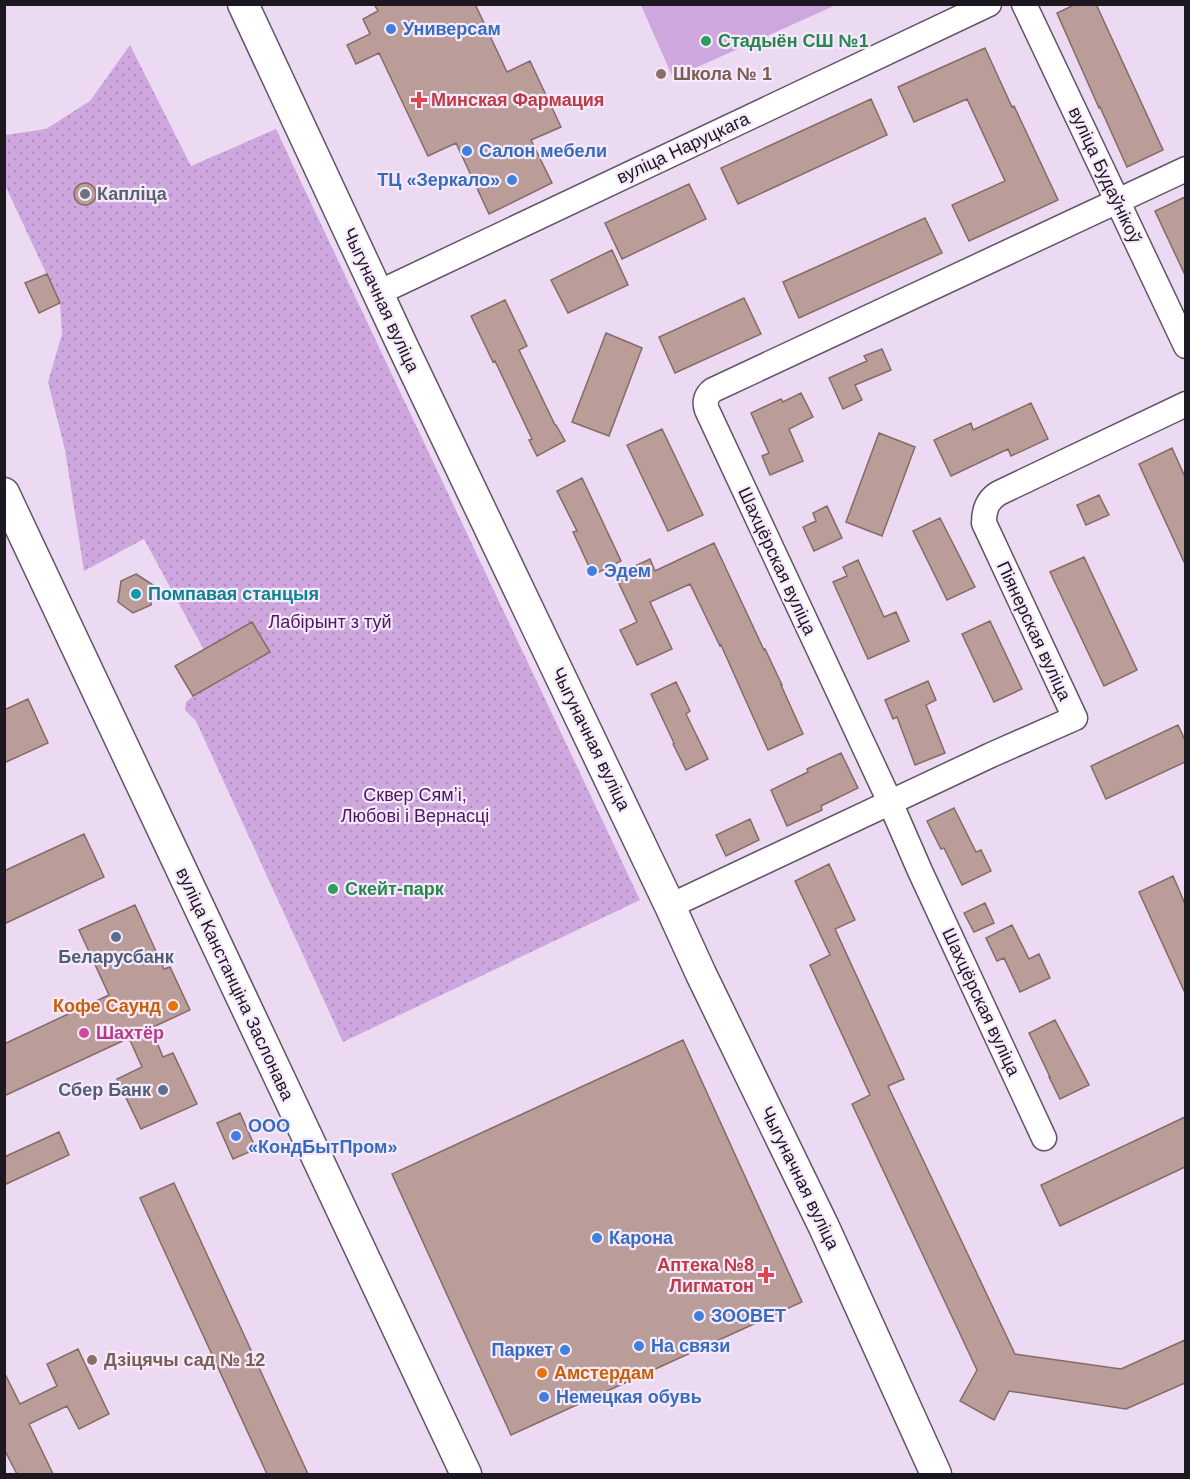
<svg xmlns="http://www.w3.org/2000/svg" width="1190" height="1479" font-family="Helvetica,sans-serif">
<defs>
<pattern id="park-dots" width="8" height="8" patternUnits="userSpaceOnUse" patternTransform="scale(1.5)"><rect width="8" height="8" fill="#cea7de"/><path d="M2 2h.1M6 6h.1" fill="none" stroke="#b08fbe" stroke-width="1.8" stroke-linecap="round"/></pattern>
</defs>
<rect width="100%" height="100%" fill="#ebdaf2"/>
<path fill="#cea7de" d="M641,5H836L673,78Z"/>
<path fill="url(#park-dots)" d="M130,45L191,166L276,129L640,900L343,1042L196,721L185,710L186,702L193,696L270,651L252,622L204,650L144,539L84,571L65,450L48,382L62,334L60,303L5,185V135L46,129L90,101Z"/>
<path fill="#ba9c98" stroke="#866a66" stroke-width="1.5" d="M374,4H475L507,72L530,61L561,127L531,140L552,183L489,214L456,143L428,156L379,53L356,64L347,45L370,34L363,19L378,11Z
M1076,4H1096L1163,150L1127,167L1100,107L1099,108L1057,13Z
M985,48L1012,107L1014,106L1058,200L969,241L952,205L1005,181L967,99L914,122L898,87Z
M871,99L887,135L738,204L721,168Z
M74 194a11 11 0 1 1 22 0a11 11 0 1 1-22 0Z
M689,184L706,219L622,259L605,223Z
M1185,197V275L1155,211Z
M925,218L942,253L799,318L783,282Z
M612,250L628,285L568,313L551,280Z
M47,274L60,303L39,313L25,283Z
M744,298L761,334L675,373L659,337Z
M505,300L527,346L519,350L555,425H556L565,441L537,456L529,440L532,439L495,361L493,362L471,316Z
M606,333L642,348L609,436L572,422Z
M882,349L891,370L855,385L862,400L843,409L829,378L867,361L864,356Z
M801,393L813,417L789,429L803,461L770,475L762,456L769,453L751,413L781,399L783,402Z
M1031,403L1048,439L1011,456L1008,449L951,476L934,440L971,423L973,430Z
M662,429L703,515L668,531L627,445Z
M879,433L915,447L882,536L846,522Z
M1172,448L1185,477V564L1139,464Z
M582,478L621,561L593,575L573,532L577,531L557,491Z
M1099,495L1109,515L1086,525L1077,505Z
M827,506L842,538L814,551L803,527L816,521L813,513Z
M940,518L975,587L947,600L913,531Z
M714,543L764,650L765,649L782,685H781L803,734L768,750L721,645L720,646L690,584L650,602L672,649L637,665L620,630L637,622L615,575L650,559L655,571Z
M1084,557L1137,670L1104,686L1050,572Z
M858,560L884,617L896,612L909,641L868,659L833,582L847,576L843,567Z
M136,574L153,585L151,605L133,613L118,602L121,581Z
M990,621L1022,689L994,702L962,634Z
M252,622L270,652L193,696L175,666Z
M928,681L936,700L926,705L945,753L915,765L897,717L893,719L885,700Z
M676,682L690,711L686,714L708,759L686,770L673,744L674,743L651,694Z
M28,699L48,743L4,763V710Z
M1178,725L1185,740V762L1106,799L1091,766Z
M841,753L858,788L821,806L822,810L787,826L771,790L808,772L807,769Z
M954,808L976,852L981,850L991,871L962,885L944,848L941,849L927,821Z
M750,819L759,840L726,856L716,835Z
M84,834L104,877L4,924V871Z
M829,864L855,920L835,929L904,1079L888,1086L1015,1354L1121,1369L1185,1340V1383L1126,1409L1009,1391L994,1420L960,1401L977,1370L852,1104L870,1095L810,965L830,955L795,881Z
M1173,876L1185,904V993L1139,892Z
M985,903L994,923L974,932L964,913Z
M135,905L164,969L170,967L190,1010L151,1028L163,1057L173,1053L197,1104L141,1129L117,1079L142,1067L129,1038L4,1096V1044L109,995L79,930Z
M1012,925L1029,959L1039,954L1050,978L1020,992L1004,958L997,961L986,938Z
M1055,1020L1089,1085L1060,1099L1049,1077H1050L1029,1033Z
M683,1040L802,1302L511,1435L392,1174Z
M240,1113L256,1149L233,1159L217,1123Z
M1185,1117V1167L1060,1226L1041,1185Z
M59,1132L69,1155L4,1185V1157Z
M174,1183L308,1474H267L140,1198Z
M78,1349L109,1414L79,1429L67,1406L29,1424L53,1474H17L4,1449V1372L20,1404L57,1386L47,1364Z"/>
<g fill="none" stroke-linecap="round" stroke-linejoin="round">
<defs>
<path id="minor" d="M1024,4L1186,346
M378,293L989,4
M670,906L991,755L1075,718L984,523C984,510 987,500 999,493L1186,404
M1044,1138L920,871L890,802L707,410C704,402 706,395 713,390L1186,169"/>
<path id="major" d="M243,4L403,347L670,906L701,974L824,1227L936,1474
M4,493L466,1474"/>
</defs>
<use href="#minor" stroke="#625468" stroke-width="27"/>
<use href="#major" stroke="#625468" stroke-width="33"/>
<use href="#minor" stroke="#fff" stroke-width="24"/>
<use href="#major" stroke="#fff" stroke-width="30"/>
</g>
<g fill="#3f7fe0" stroke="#f6e9fc" stroke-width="2">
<circle cx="391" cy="29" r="6"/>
<circle cx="467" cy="151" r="6"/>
<circle cx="512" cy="180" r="6"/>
<circle cx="592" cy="571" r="6"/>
<circle cx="236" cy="1136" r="6"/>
<circle cx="597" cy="1238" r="6"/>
<circle cx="699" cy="1316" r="6"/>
<circle cx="639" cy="1346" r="6"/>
<circle cx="565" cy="1350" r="6"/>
<circle cx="544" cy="1397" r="6"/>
</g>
<g fill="#2e9e5b" stroke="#f6e9fc" stroke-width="2">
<circle cx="706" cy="41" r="6"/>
<circle cx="333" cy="889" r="6"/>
</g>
<g fill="#8d6e63" stroke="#f6e9fc" stroke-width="2">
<circle cx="661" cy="74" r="6"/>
<circle cx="92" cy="1360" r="6"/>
</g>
<g fill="#e0444e" stroke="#f6e9fc" stroke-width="2">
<path d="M416 91h6v6h6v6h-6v6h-6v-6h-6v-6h6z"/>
<path d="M763 1266h6v6h6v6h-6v6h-6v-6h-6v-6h6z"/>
</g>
<circle fill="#6b7280" stroke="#f6e9fc" stroke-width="2" cx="85" cy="194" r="6"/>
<circle fill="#0f9aa8" stroke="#f6e9fc" stroke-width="2" cx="136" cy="594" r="6"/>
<g fill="#5c6f8a" stroke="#f6e9fc" stroke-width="2">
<circle cx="116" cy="937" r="6"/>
<circle cx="163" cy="1090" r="6"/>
</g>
<g fill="#e8710a" stroke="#f6e9fc" stroke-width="2">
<circle cx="173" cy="1006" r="6"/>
<circle cx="542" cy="1373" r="6"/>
</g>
<circle fill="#d1479c" stroke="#f6e9fc" stroke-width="2" cx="84" cy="1033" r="6"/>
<g text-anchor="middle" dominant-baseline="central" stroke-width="4.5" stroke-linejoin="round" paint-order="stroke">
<g font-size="18" font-weight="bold" fill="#366cbe" stroke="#f6e9fc" text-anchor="start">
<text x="403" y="29">Универсам</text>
<text x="479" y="151">Салон мебели</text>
<text x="500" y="180" text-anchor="end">ТЦ «Зеркало»</text>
<text x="604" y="571">Эдем</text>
<text x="248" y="1126">ООО<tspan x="248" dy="21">«КондБытПром»</tspan></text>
<text x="609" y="1238">Карона</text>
<text x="711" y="1316">ЗООВЕТ</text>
<text x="651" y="1346">На связи</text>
<text x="553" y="1350" text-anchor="end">Паркет</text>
<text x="556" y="1397">Немецкая обувь</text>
</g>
<g font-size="18" font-weight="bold" fill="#27864d" stroke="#f6e9fc" text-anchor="start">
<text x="718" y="41">Стадыён СШ №1</text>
<text x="345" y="889">Скейт-парк</text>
</g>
<g font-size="18" font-weight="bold" fill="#785e54" stroke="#f6e9fc" text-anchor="start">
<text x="673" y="74">Школа № 1</text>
<text x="104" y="1360">Дзіцячы сад № 12</text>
</g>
<g font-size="18" font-weight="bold" fill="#be3a42" stroke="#f6e9fc" text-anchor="start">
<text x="431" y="100">Минская Фармация</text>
<text x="754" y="1265" text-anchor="end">Аптека №8<tspan x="754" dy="21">Лигматон</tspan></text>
</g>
<g font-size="18" fill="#1d171f" stroke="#f6e9fc">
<text transform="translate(683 148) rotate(-25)">вуліца Наруцкага</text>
<text transform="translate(1105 175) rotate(65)">вуліца Будаўнікоў</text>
<text transform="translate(381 300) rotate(65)">Чыгуначная вуліца</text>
<text transform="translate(777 561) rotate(65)">Шахцёрская вуліца</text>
<text transform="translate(1034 631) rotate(65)">Піянерская вуліца</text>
<text transform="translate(591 739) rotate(64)">Чыгуначная вуліца</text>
<text transform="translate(235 984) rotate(65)">вуліца Канстанціна Заслонава</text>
<text transform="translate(981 1002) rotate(65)">Шахцёрская вуліца</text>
<text transform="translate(800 1178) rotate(64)">Чыгуначная вуліца</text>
</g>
<g font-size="18" font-weight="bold" fill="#5b616d" stroke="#f6e9fc" text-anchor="start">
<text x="97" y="194">Капліца</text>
</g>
<g font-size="18" font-weight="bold" fill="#0d838f" stroke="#f6e9fc" text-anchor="start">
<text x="148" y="594">Помпавая станцыя</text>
</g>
<g font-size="18" fill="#4c175e" stroke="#f6e9fc">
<text x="330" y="622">Лабірынт з туй</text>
<text x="415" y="795">Сквер Сямʼі,<tspan x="415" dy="21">Любові і Вернасці</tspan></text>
</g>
<g font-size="18" font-weight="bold" fill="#4e5e75" stroke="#f6e9fc">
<text x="116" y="957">Беларусбанк</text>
<text x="151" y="1090" text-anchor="end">Сбер Банк</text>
</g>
<g font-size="18" font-weight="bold" fill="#c56008" stroke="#f6e9fc" text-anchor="end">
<text x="161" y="1006">Кофе Саунд</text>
<text x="554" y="1373" text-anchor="start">Амстердам</text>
</g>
<g font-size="18" font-weight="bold" fill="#b23c85" stroke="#f6e9fc" text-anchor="start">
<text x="96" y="1033">Шахтёр</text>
</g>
</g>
<rect width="1190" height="1479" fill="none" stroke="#1d171f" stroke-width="12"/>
</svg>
